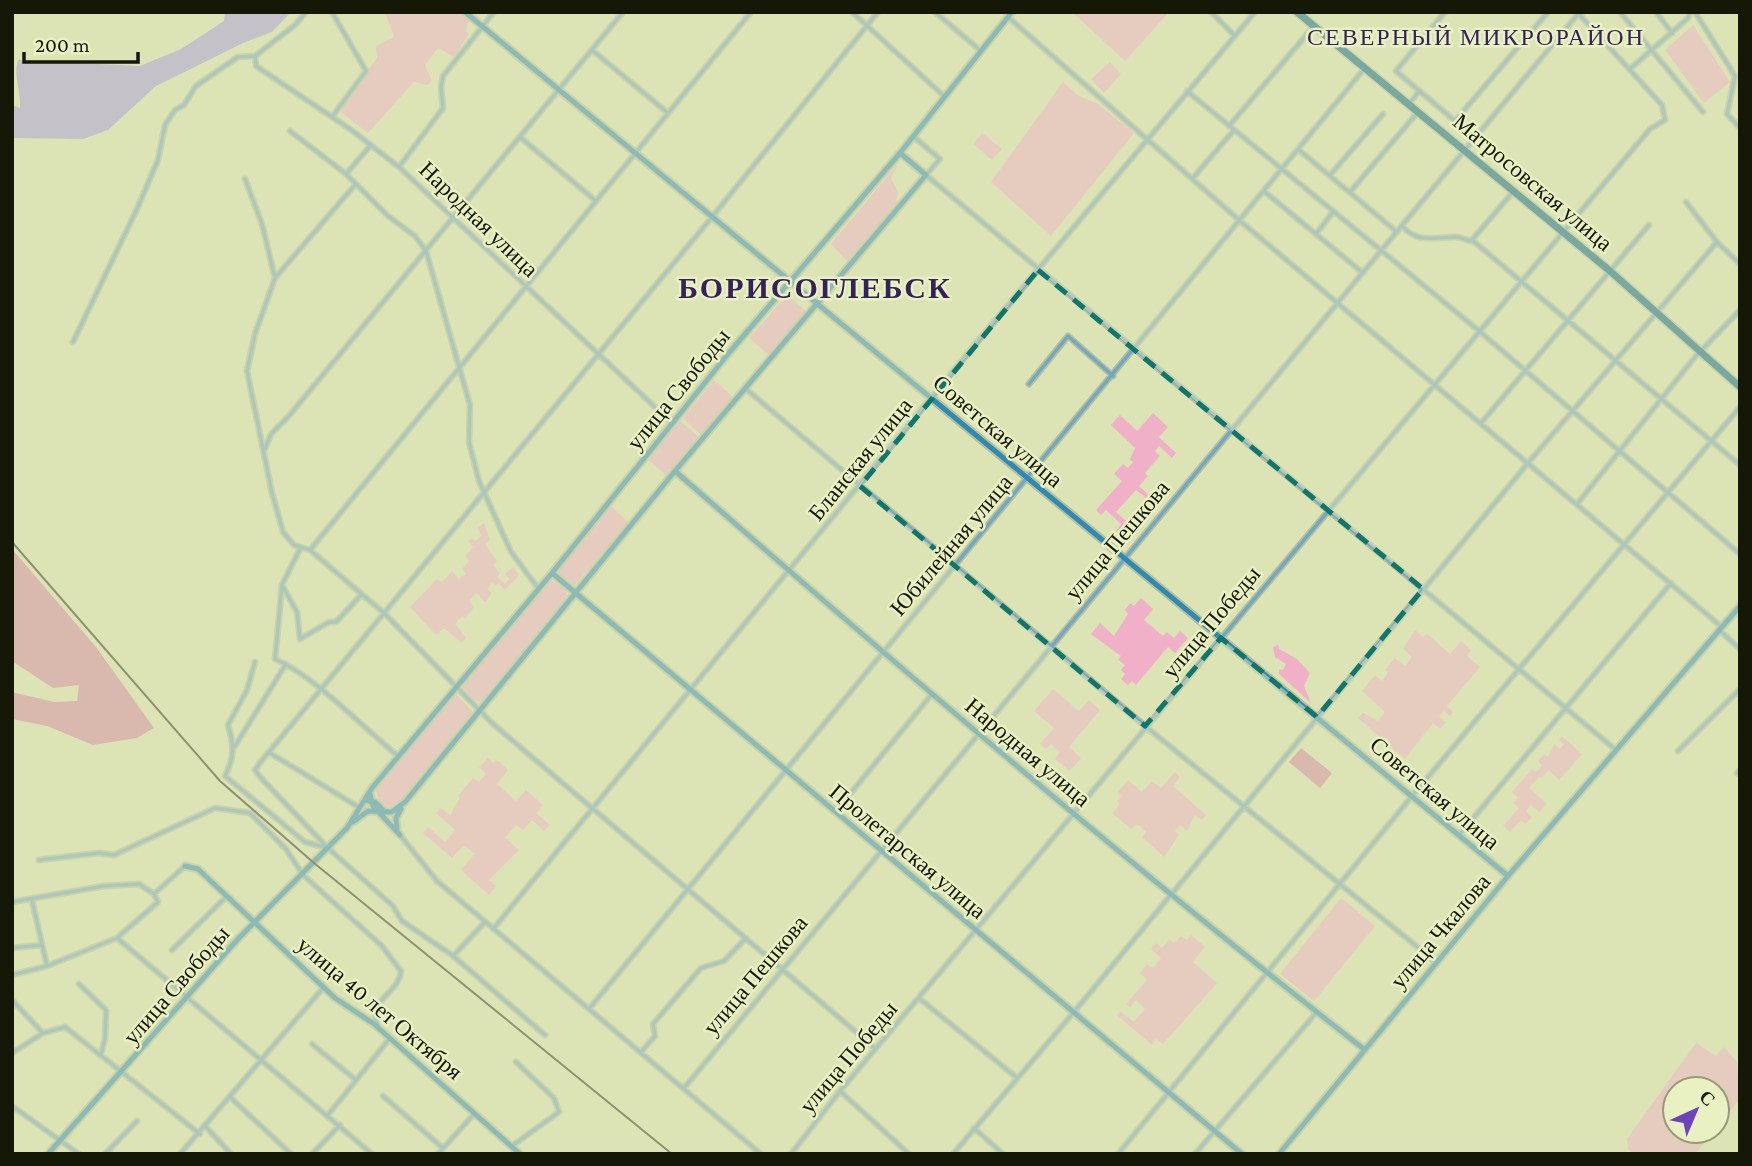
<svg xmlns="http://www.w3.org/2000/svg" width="1752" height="1166" font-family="'Crimson Pro',serif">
<rect width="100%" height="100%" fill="#dce4b6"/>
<path fill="#f0b0c7" d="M385,12H462L469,19L466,31L469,34L454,57L438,48L425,65L432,81L427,85L414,82L368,133L338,110L377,58L376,46L394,37Z
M1072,12H1169L1125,61Z
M1693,25L1730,82L1704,103L1665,50Z
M1110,62L1121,74L1104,93L1091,79Z
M1063,82L1077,95L1098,104L1134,133L1051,236L991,182Z
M982,133L1002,149L992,160L973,144Z
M900,161L891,178L898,192L896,203L852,259L846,260L831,244Z
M787,295L807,312L769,355L749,338Z
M714,380L733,397L701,435L683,418Z
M1153,413L1168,427L1159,437L1176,453L1172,458L1159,446L1155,451L1160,456L1145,473L1148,476L1139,486L1149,495L1146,498L1136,490L1116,512L1133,527L1123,538L1116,531L1121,524L1106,510L1101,515L1096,510L1122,481L1114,474L1123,464L1128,468L1133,462L1130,459L1135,448L1111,425L1120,415L1137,431Z
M680,421L699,437L667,476L648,460Z
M611,506L629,523L574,586L558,573V569Z
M484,523L490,540L485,544L497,561L493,566L500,573L497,577L505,584L509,579L505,574L513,567L519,575L505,590L498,583L496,586L492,583L487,589L492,593L485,602L476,593L469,601L474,607L465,619L462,616L455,624L466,638L462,643L444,628L436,635L410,607L437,579L442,582L452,571L459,579L466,574L462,569L469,561L465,556L473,547L468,541L471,539L475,541L482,536L477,528Z
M551,580L567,590L566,600L489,694L480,702L471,698L462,686Z
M1141,598L1153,609L1144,620L1163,636L1167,632L1174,638L1180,631L1188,638L1175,653L1168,647L1136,685L1132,681L1128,685L1121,679L1125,674L1121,670L1125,665L1118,660L1121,656L1091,634L1100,623L1114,636L1128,614L1125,610L1130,603L1134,606Z
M1415,630L1423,637L1427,634L1450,654L1461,641L1471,650L1467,656L1480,667L1447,706L1453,712L1450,716L1444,711L1439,716L1446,722L1440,729L1433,723L1405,759L1358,718L1363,713L1378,721L1385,712L1362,691L1375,675L1382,681L1388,673L1385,670L1395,658L1405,666L1412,657L1403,649Z
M1278,644L1279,649L1297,659L1310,673L1304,686L1311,703L1279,674V669L1283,670L1286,664L1275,657L1273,648Z
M1053,689L1079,711L1089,700L1100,710L1069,747L1081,758L1070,771L1055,759L1060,752L1051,744L1046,749L1040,744L1054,728L1034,711Z
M455,693L473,712L398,807L388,810L380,803L376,791Z
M1562,736L1582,754L1559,780L1549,770L1541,778L1539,777L1529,788L1547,804L1539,812L1531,805L1526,811L1532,817L1526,824L1521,820L1510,832L1503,826L1519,808L1513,803L1518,798L1512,792L1532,769L1536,772L1542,766L1538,761L1544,754L1548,757L1554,744L1560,749L1564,744L1559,740Z
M488,758L494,763L497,760L508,770L497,784L516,801L526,790L543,805L536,813L550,825L544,831L532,820L523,830L516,825L505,838L519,850L489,880L496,886L489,895L461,870L475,854L464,845L452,858L423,833L428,827L445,842L455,830L436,813L441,808L450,815L460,798L458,796L473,778L479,782L486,774L479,767Z
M1175,772L1180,777L1173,786L1206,815L1202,820L1195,815L1187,831L1180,825L1175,831L1179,835L1164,857L1142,837L1146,832L1137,824L1131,829L1112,813L1120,804L1117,801L1121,796L1117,793L1128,780L1142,792L1152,781L1161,788Z
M1341,898L1375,926L1314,1001L1280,974Z
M1191,935L1205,947L1193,962L1217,983L1163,1044L1156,1039L1152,1045L1117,1015L1120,1011L1134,1022L1145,1009L1136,1000L1130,1007L1126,1004L1147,980L1140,973L1147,964L1153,968L1161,958L1151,949L1156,943L1162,948L1169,939L1174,943L1181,936L1187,940Z
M1696,1043L1716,1056L1724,1047L1737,1062L1739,1100L1717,1127V1089H1675V1131H1714L1695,1154H1634L1628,1149L1627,1139Z"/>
<path fill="#d485a3" d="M12,549L96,647L154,728L137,738L93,745L47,726L12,719V692L54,702L77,701L79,685L53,688L12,661Z
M1301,748L1332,773L1320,788L1289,762Z"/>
<path fill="#a997df" d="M225,12H291L272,32L243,43L156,86L108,130L83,139L12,138V105L20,108C21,90 13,76 18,60L140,66L181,49L224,21Z"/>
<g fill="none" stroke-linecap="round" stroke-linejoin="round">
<defs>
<path id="street" d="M852,12L945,97
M935,12L981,51
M1211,12L1235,36
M1445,12L1396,71L1455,121L1548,12
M1620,12L1703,112
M1656,12L1672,33
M1695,12L1735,76L1727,114L1740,128
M1008,17L1239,220L1722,627
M592,50L668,113
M255,56L256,66L350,129L399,167L671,422
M1631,68L1688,18L1690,12
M1187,91L1478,330L1740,554
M1410,103L1419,91
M332,117L366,71L332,12
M1229,126L1314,26
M290,131L346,174L388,216L415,236L426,251L470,405L469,442L479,481L511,552L538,588
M520,137L596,201
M914,137L940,159L926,175L1616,750
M1299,150L1397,232
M399,167L443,108L441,87L443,76L494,12
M346,174L371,145
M1330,175L1383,114
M245,179L262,224L275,278
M1192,179L1234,130
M1265,192L1363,273
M1350,192L1418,112
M1512,193L1472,240L1740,465
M1686,202L1717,242L1740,264
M1402,226C1418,244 1434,237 1455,237C1461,237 1466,240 1471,241
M1316,234L1333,212
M73,342L137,209L158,160L165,125L175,110L184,105L196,86L238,57L255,56L295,25L306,12
M1029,384L1068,336L1113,376
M746,389L1145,726L1436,962
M1481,423L1649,225
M265,449L271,434L288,417L623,12
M1577,504L1695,357L1740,310
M300,549L282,585L297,612L300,639L329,622H336L361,595
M310,550L384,613L493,724L875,1048
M310,550L751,12
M310,550L294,545L283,532L272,493L247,371L255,334L275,278L354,186
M282,585L275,659C314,676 364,728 398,756
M1719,630L1740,649
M255,662L247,690L228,725C234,745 235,757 225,776L305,842L328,848L393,906L402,921L452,955L545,1035
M235,746L286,664
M1678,751L1740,689
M270,753L360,808
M1737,773L1740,770
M836,811L932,694
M400,835L437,881L761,1154
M1459,835L1671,583
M328,848L261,778L255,770L259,764L712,217L878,12
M39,860L99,853L114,855L215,808L250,813L286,849L303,875L381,945L401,971C399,994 364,1002 378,1026
M32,900L47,966
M12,902L104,886L139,884L154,894
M493,929L977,342L1255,12
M117,938L372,1154
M12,948L42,945
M172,950L227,896
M453,956L485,922
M12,975L47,966L117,938L158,902L154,894L185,866
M79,984L106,1010L105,1039L101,1054
M920,999L1016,1077
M12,1000L43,1033L65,1027L200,1134
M589,1009L1364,69
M312,1044L356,1080
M641,1052L655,1036L653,1024L701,968L724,961L746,938
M12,1053L43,1033
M684,1088L1578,14
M840,1091L909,1154
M383,1096L443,1148
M231,1098L291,1154
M12,1106L79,1154
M328,1115L390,1038
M206,1127L231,1154
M974,1128L1003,1154
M512,1146L559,1112L554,1098L516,1062
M105,1154L137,1121
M180,1154L323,988
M312,1154L340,1125
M438,1154L474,1114
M791,1154L840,1091L1650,129L1665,120L1662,105L1577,12
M953,1154L1074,1012L1528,463L1717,242
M1118,1154L1412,796L1740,407
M1195,1154L1316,1013"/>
<path id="secondary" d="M465,12L1508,876
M675,471C901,669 1129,865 1365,1050
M552,573L1242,1154
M370,794L373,806L400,835
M368,801L375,802L385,812
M353,822L368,811L392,812L405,802L675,471L926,175L900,153
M397,829L396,818L401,809
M185,866L198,869L335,998L374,1024L520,1154
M48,1154L237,940L347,828L372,788L552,573L728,354L900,153L1012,12
M1279,1154L1508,876L1740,606"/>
<path id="highway" d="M1297,12L1610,271L1740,387"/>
</defs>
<use href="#street" stroke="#b8bf96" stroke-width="7"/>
<use href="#secondary" stroke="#b8bf96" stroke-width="9"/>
<use href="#highway" stroke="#b8bf96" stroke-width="10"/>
<use href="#street" stroke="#71a7c7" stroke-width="3.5"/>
<use href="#secondary" stroke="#2c8ab9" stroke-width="5"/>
<use href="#highway" stroke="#005f86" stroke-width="7"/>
<path stroke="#2c2f1b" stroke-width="2" d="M12,542L220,781L314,863L672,1154"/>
</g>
<path d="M0 0H1752V1166H0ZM1038,270L1423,589L1317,717L1221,638L1145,726L860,486Z" fill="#dce4b6" fill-opacity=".55" fill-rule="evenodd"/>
<path fill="none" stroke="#0f766e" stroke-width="5" stroke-dasharray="14 9" stroke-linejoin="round" d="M1038,270L1423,589L1317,717L1221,638L1145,726L860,486Z"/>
<g text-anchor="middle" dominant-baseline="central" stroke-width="5" stroke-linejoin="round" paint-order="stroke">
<g font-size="23" fill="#161807" stroke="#e9f1c3">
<text transform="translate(1533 182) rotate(40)">Матросовская улица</text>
<text transform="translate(479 219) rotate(44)">Народная улица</text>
<text transform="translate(678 389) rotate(-51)">улица Свободы</text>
<text transform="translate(998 431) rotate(40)">Советская улица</text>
<text transform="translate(860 459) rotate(-51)">Бланская улица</text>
<text transform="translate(1117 540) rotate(-50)">улица Пешкова</text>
<text transform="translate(951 545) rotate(-50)">Юбилейная улица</text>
<text transform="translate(1211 622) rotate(-50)">улица Победы</text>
<text transform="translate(1028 752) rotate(40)">Народная улица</text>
<text transform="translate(1435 793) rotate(40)">Советская улица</text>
<text transform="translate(908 851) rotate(40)">Пролетарская улица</text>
<text transform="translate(1440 931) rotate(-50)">улица Чкалова</text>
<text transform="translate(755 975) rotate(-50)">улица Пешкова</text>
<text transform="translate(176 985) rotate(-49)">улица Свободы</text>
<text transform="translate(380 1008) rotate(40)">улица 40 лет Октября</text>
<text transform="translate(848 1057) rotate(-50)">улица Победы</text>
</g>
<g font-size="24" letter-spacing="2" fill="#35215b" stroke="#e9f1c3">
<text x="1476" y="36">СЕВЕРНЫЙ МИКРОРАЙОН</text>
</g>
<g font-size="30" font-weight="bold" letter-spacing="2" fill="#35215b" stroke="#e9f1c3">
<text x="815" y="287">БОРИСОГЛЕБСК</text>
</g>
</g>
<rect width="1752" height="1166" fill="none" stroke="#161807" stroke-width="28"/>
<g transform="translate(1696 1110) rotate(44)"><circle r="33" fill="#e9f1c3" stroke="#959a78" stroke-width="2"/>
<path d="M0-5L12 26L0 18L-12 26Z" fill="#6d42ba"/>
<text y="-10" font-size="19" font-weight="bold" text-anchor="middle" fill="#161807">С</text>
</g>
<path d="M24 52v10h114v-10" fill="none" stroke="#161807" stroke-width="3.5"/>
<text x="35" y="52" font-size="21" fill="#161807" stroke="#e9f1c3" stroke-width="5" paint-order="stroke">200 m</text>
</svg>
